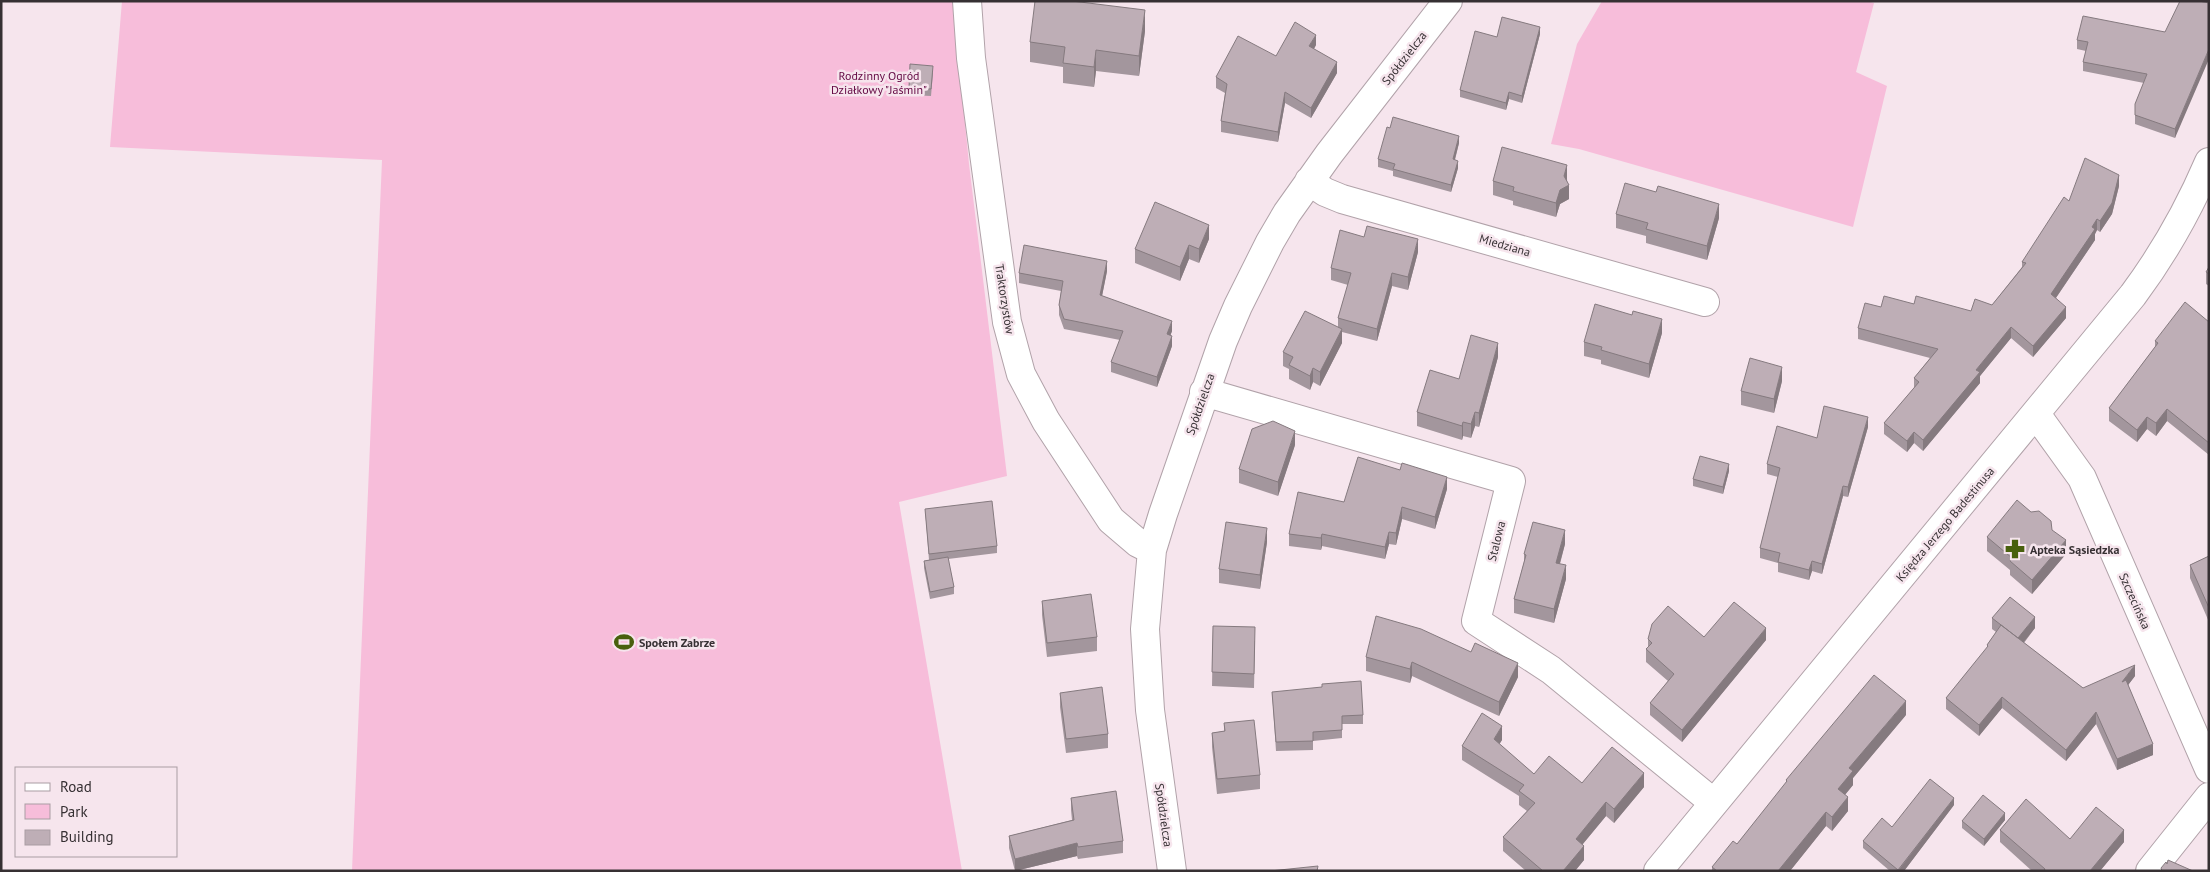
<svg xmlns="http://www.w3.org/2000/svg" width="2210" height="872" font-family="'PT Sans',sans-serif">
<rect width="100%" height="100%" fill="#f6e5ed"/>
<path fill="#f7bdda" d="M122,1H953L969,164L1007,476L899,502L962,871H352L382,160L110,147Z
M1602,1H1867L1874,3L1856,72L1887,86L1853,227L1579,149L1551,144L1577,44Z"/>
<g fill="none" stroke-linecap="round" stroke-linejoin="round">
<defs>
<path id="street" d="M967,1L971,58L1007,322L1021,374L1046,421L1111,520L1138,543L1152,550
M1309,181L1325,192L1342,199L1705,302
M1204,392L1511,481L1476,621L1551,670L1714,803
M2036,414L2082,478L2209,769
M1172,871L1150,710L1145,629L1152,550L1163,514L1223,341L1238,306L1270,242L1287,213L1329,154L1448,1
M1658,871L2133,295C2165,252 2188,211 2209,162
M2150,871L2209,797"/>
</defs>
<use href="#street" stroke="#b1a2a9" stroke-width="30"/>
<use href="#street" stroke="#fff" stroke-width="28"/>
</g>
<path fill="#a3969d" d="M2209,3L2175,138L2135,124V104L2144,83L2083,71V62L2086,51L2077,49V40L2165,32Z
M1145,31L1139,76L1096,71L1094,87L1063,83V67L1030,62V42Z
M1540,34L1522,103L1509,99L1506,110L1460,97V90L1497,37Z
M1316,45L1314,49L1337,73L1311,118L1285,103L1278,142L1221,132V121L1225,93L1216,88V77L1276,56Z
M910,64L933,73L931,96L909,95Z
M1459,143L1455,160L1458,168L1451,192L1393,176V171L1378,167V159Z
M1567,179L1569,199L1560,204L1556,217L1513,205V201L1493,195V181Z
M2119,186L2112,214L2100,232L2097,230L2095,234V240L2056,298L2066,318L2033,357L2011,338L1980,376V383L1923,451L1914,443L1907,452L1884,434V423L1914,388V378L1930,358L1858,339V328L1881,307L1914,304L1971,311L1992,305L2022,267V262L2069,201Z
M1616,214L1719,218L1707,260L1646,243V236L1616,228Z
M1209,239L1199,263L1189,259L1180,281L1135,263V249Z
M1418,252L1408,290L1392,286L1377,341L1342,332V343L1320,386L1313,382L1310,390L1289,379V369L1283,366V352L1338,327V318L1348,285L1331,280V268Z
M2209,267V286L2206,284V272Z
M1107,271L1102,296L1172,331L1170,336L1172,346L1157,387L1111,372V362L1120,340L1064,329L1059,315V305L1061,291L1019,283V273Z
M2209,322V455L2167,421L2156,436L2147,429L2137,442L2109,421V408L2155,347V341Z
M1662,333L1649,378L1601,364V360L1584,356V342Z
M1498,357L1479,427L1475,426L1471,438L1463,436L1462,440L1417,426V412L1459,379Z
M1782,381L1774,413L1741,405V391Z
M1868,427L1848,497L1843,496L1822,574L1812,571L1809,580L1778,572V563L1760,558V548L1778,477L1767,474V464L1817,438Z
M1295,445L1278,496L1239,483V469Z
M1729,471L1723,494L1693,486V479Z
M1447,489L1435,529L1402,519L1396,545L1389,544L1385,559L1322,546L1321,550L1289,546V534L1344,502Z
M925,509L997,546V553L948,559L954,587V594L930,599L924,568V561L929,560Z
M2052,530L2066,554L2032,594L2010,575V570L1987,551V537Z
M1267,542L1260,589L1219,583V569Z
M1565,544L1560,564L1566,579L1554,623L1514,613V599L1524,562V554Z
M2209,556V622L2190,578V565Z
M1042,601L1097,637V651L1047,657L1042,615Z
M1992,618L2035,628L2024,643L2083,688L2135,676L2128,685L2153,755L2117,770L2096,724L2066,761L2002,708L1979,736L1946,709V698L1987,648V645L1996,632L1992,629Z
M1213,626L1255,641L1254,688L1212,686Z
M1704,637L1766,640L1682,742L1650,715V703L1668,681L1646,662V649L1648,647V639Z
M1471,652L1518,677L1499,716L1412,676L1410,683L1366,671V657Z
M1272,692L1363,715V724H1342V738L1313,741V750L1276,751Z
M1060,693L1108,734V748L1066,753L1060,707Z
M1906,715L1853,778V785L1845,795L1848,811L1832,831L1826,826L1790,871H1712V867L1737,844L1786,784V780Z
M1224,723L1260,775V789L1217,794L1212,747V733L1224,731Z
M1502,740L1499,744L1534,774L1582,783L1644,787L1614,823L1606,816L1583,844L1584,860L1575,871H1526L1503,851V837L1527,811L1519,805V796L1462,760V746Z
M1071,798L1123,841V853L1078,859L1077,856L1015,871L1009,848V836L1072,820L1071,810Z
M1954,805L1904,871H1890L1863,848V841Z
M2005,820L1984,846L1962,828V821Z
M2000,830L2070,839L2124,842L2100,871H2032L2000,842Z"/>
<path fill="#857a7f" d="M1145,10V31L1139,76V56Z
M1540,27V34L1522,103V96Z
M1316,35V45L1309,57V46Z
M2209,49V59L2175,138V129Z
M1096,50V71L1094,87V67Z
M1337,62V73L1311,118V108Z
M1285,92V103L1278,142V132Z
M1509,92V99L1506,110V103Z
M1459,136V143L1453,166V159Z
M1458,161V168L1451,192V185Z
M1567,165V179L1564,188L1569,185V199L1560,204L1556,217V203Z
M2119,175V186L2112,214L2100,232V221Z
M1719,204V218L1707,260V246Z
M2097,219V230L2095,234V240L2051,305V294Z
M1209,225V239L1199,263V249Z
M1418,239V252L1408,290V277Z
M1189,245V259L1180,281V267Z
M1107,261V271L1100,306V295Z
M1392,273V286L1377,341V329Z
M2066,307V318L2033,357V346Z
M1662,319V333L1649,378V364Z
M1172,321V331L1167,345V334Z
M2011,327V338L1980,376V383L1923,451V440L1976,370Z
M1342,329V343L1320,386V372Z
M1172,336V346L1157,387V377Z
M1498,343V357L1479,427V413Z
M1782,367V381L1774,413V399Z
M1313,368V382L1310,390V376Z
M2167,409V421L2156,436V423Z
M1475,412V426L1471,438V424Z
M1868,417V427L1848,497V487Z
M2147,417V429L2137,442V430Z
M1463,422V436L1462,440V426Z
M1295,431V445L1278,496V482Z
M1914,432V443L1907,452V441Z
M1729,464V471L1723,494V487Z
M1447,477V489L1435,529V517Z
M1843,486V496L1822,574V564Z
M1402,507V519L1396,545V533Z
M1267,528V542L1260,589V575Z
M1565,530V544L1556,577V563Z
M1389,532V544L1385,559V547Z
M1322,534V546L1321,550V538Z
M2066,540V554L2032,594V580Z
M1812,561V571L1809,580V570Z
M1566,565V579L1554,623V609Z
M2035,617V628L2018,649V638Z
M1766,628V640L1682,742V730Z
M1412,662V676L1410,683V669Z
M1518,663V677L1499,716V702Z
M2135,665V676L2122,693V682Z
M2002,697V708L1979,736V725Z
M1906,701V715L1853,778V785L1838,803V789L1849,768Z
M2096,712V724L2066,761V750Z
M1502,726V740L1494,753V739Z
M2153,744V755L2117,770V759Z
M1644,773V787L1614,823V809Z
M1848,797V811L1832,831V817Z
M1954,798V805L1904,871H1898Z
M1606,802V816L1576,852V839Z
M1826,812V826L1790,871H1778Z
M2005,813V820L1984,846V839Z
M2124,830V842L2100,871H2090Z
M1077,843V856L1015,871V859Z
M1584,846V860L1575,871H1563Z"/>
<path fill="#beaeb6" stroke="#857a7f" d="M1035,1H1072L1145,10L1139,56L1096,50L1094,67L1063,63L1065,47L1030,42Z
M2180,1H2199L2209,3V49L2175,129L2135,115V104L2147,74L2083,62L2088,42L2077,40L2083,16L2165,32Z
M1502,17L1540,27L1522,96L1509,92L1506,103L1460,90L1475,31L1497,37Z
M1295,22L1316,35L1309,46L1337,62L1311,108L1285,92L1278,132L1221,121L1227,84L1216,77L1238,36L1276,56Z
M910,64L933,66L931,89L909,88Z
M1393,117L1459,136L1453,159L1458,161L1451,185L1393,169L1395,164L1378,159L1387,127L1390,128Z
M1502,147L1567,165L1564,176L1569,185L1560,190L1556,203L1513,191L1514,187L1493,181Z
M2085,158L2119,175L2112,203L2100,221L2097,219L2092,227L2095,229L2051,294L2066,307L2033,346L2011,327L1976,370L1980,372L1923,440L1914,432L1907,441L1884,423L1919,382L1914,378L1938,349L1858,328L1865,303L1881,307L1884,296L1914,304L1916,296L1971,311L1975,299L1992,305L2026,263L2022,262L2064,197L2069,201Z
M1625,183L1656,192L1658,186L1719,204L1707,246L1646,229L1648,223L1616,214Z
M1155,202L1209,225L1199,249L1189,245L1180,267L1135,249Z
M1367,226L1418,239L1408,277L1392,273L1377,329L1338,318L1351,273L1331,268L1340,230L1364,237Z
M1024,245L1107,261L1100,295L1172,321L1167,334L1172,336L1157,377L1111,362L1123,331L1064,319L1059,305L1063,281L1019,273Z
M2209,267V274L2206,272Z
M2185,302L2209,322V443L2167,409L2156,423L2147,417L2137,430L2109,408L2158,343L2155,341Z
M1595,304L1632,315L1633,311L1662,319L1649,364L1601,350L1602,347L1584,342Z
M1305,311L1342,329L1320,372L1313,368L1310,376L1289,365L1293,357L1283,352Z
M1471,335L1498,343L1479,413L1475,412L1471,424L1463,422L1462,426L1417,412L1430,370L1459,379Z
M1750,358L1782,367L1774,399L1741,391Z
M1824,406L1868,417L1848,487L1843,486L1822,564L1812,561L1809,570L1778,562L1780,553L1760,548L1780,468L1767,464L1777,426L1817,438Z
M1273,421L1295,431L1278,482L1239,469L1252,429Z
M1700,456L1729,464L1723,487L1693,479Z
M1358,457L1400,470L1402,463L1447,477L1435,517L1402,507L1396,533L1389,532L1385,547L1322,534L1321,538L1289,534L1298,492L1344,502Z
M2017,500L2031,512L2039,511L2051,521L2052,530L2066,540L2032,580L2010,561L2012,558L1987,537Z
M992,501L997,546L929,554L925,509Z
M1226,522L1267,528L1260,575L1219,569Z
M1533,522L1565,530L1556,563L1566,565L1554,609L1514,599L1526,555L1524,554Z
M2209,556V608L2190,565Z
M948,557L954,587L930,592L924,561Z
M1091,594L1097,637L1047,643L1042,601Z
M2010,597L2035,617L2018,638L1992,618Z
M1734,602L1766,628L1682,730L1650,703L1674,674L1646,649L1652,643L1648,639L1652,624L1668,606L1704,637Z
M1376,616L1421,629L1471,652L1475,643L1518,663L1499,702L1412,662L1410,669L1366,657Z
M2001,625L2083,688L2135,665L2122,682L2126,680L2153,744L2117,759L2096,712L2066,750L2002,697L1979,725L1946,698L1988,646L1987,645Z
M1213,626L1255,627L1254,674L1212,672Z
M1874,675L1906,701L1849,768L1853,771L1838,789L1848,797L1832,817L1826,812L1778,871H1717L1712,867L1733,841L1737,844L1787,781L1786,780Z
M1361,681L1363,715L1342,716V730L1313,732V741L1276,742L1272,692L1322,687V684Z
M1102,687L1108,734L1066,739L1060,693Z
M1482,713L1502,726L1494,739L1534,774L1549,756L1582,783L1612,747L1644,773L1614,809L1606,802L1576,839L1584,846L1563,871H1543L1503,837L1535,803L1519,791L1524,785L1462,746Z
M1254,720L1260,775L1217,779L1212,733L1225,731L1224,723Z
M1930,779L1954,798L1898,870L1863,841L1882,818L1892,827Z
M1116,791L1123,841L1078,847L1077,843L1015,859L1009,836L1074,820L1071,798Z
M1983,795L2005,813L1984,839L1962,821Z
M2026,799L2070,839L2096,807L2124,830L2090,871H2044L2045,869L2000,830Z
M2168,860L2193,871H2162L2161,868L2166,862L2167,864Z
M1318,866L1317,871H1270Z"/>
<defs>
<symbol id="pharmacy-bare" viewBox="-9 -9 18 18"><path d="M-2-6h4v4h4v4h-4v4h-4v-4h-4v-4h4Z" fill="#48600d" stroke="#f6e5ed" stroke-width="2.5" paint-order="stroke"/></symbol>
<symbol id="stadium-bare" viewBox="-9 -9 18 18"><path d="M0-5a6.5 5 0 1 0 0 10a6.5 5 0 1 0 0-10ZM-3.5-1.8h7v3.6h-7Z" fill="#48600d" stroke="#f6e5ed" stroke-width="2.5" paint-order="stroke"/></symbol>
</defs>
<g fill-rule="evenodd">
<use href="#pharmacy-bare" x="2001" y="535" width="28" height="28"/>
<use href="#stadium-bare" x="610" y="628" width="28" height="28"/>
</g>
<g text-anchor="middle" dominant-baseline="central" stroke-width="5" stroke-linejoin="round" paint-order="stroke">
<g font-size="12" fill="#363033" stroke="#f6e5ed">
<text transform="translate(1404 58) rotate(-52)">Spółdzielcza</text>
<text transform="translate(1505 245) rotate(16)">Miedziana</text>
<text transform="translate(1005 299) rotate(81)">Traktorzystów</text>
<text transform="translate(1200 404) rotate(-71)">Spółdzielcza</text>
<text transform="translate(1945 524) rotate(-50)">Księdza Jerzego Badestinusa</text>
<text transform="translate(1496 541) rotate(-76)">Stalowa</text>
<text transform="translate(2135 601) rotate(66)">Szczecińska</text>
<text transform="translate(1164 815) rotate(82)">Spółdzielcza</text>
</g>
<g font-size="12" fill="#640944" stroke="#f6e5ed">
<text x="879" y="75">Rodzinny Ogród<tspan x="879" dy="14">Działkowy "Jaśmin"</tspan></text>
</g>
<g font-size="12" font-weight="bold" fill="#363033" stroke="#f6e5ed" text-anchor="start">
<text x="2030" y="549">Apteka Sąsiedzka</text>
<text x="639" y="642">Społem Zabrze</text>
</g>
</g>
<rect width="2210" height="872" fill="none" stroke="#363033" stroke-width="5"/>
<rect x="15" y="767" width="162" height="90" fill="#f6e5ed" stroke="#a99da3"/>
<rect x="25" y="783" width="25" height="8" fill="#ffffff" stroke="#a99da3"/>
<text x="60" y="792" font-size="15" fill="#363033">Road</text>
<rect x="25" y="804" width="25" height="15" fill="#f7bdda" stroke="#a99da3"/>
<text x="60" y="817" font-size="15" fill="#363033">Park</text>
<rect x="25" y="830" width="25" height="15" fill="#beaeb6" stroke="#a99da3"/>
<text x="60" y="842" font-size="15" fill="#363033">Building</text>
</svg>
